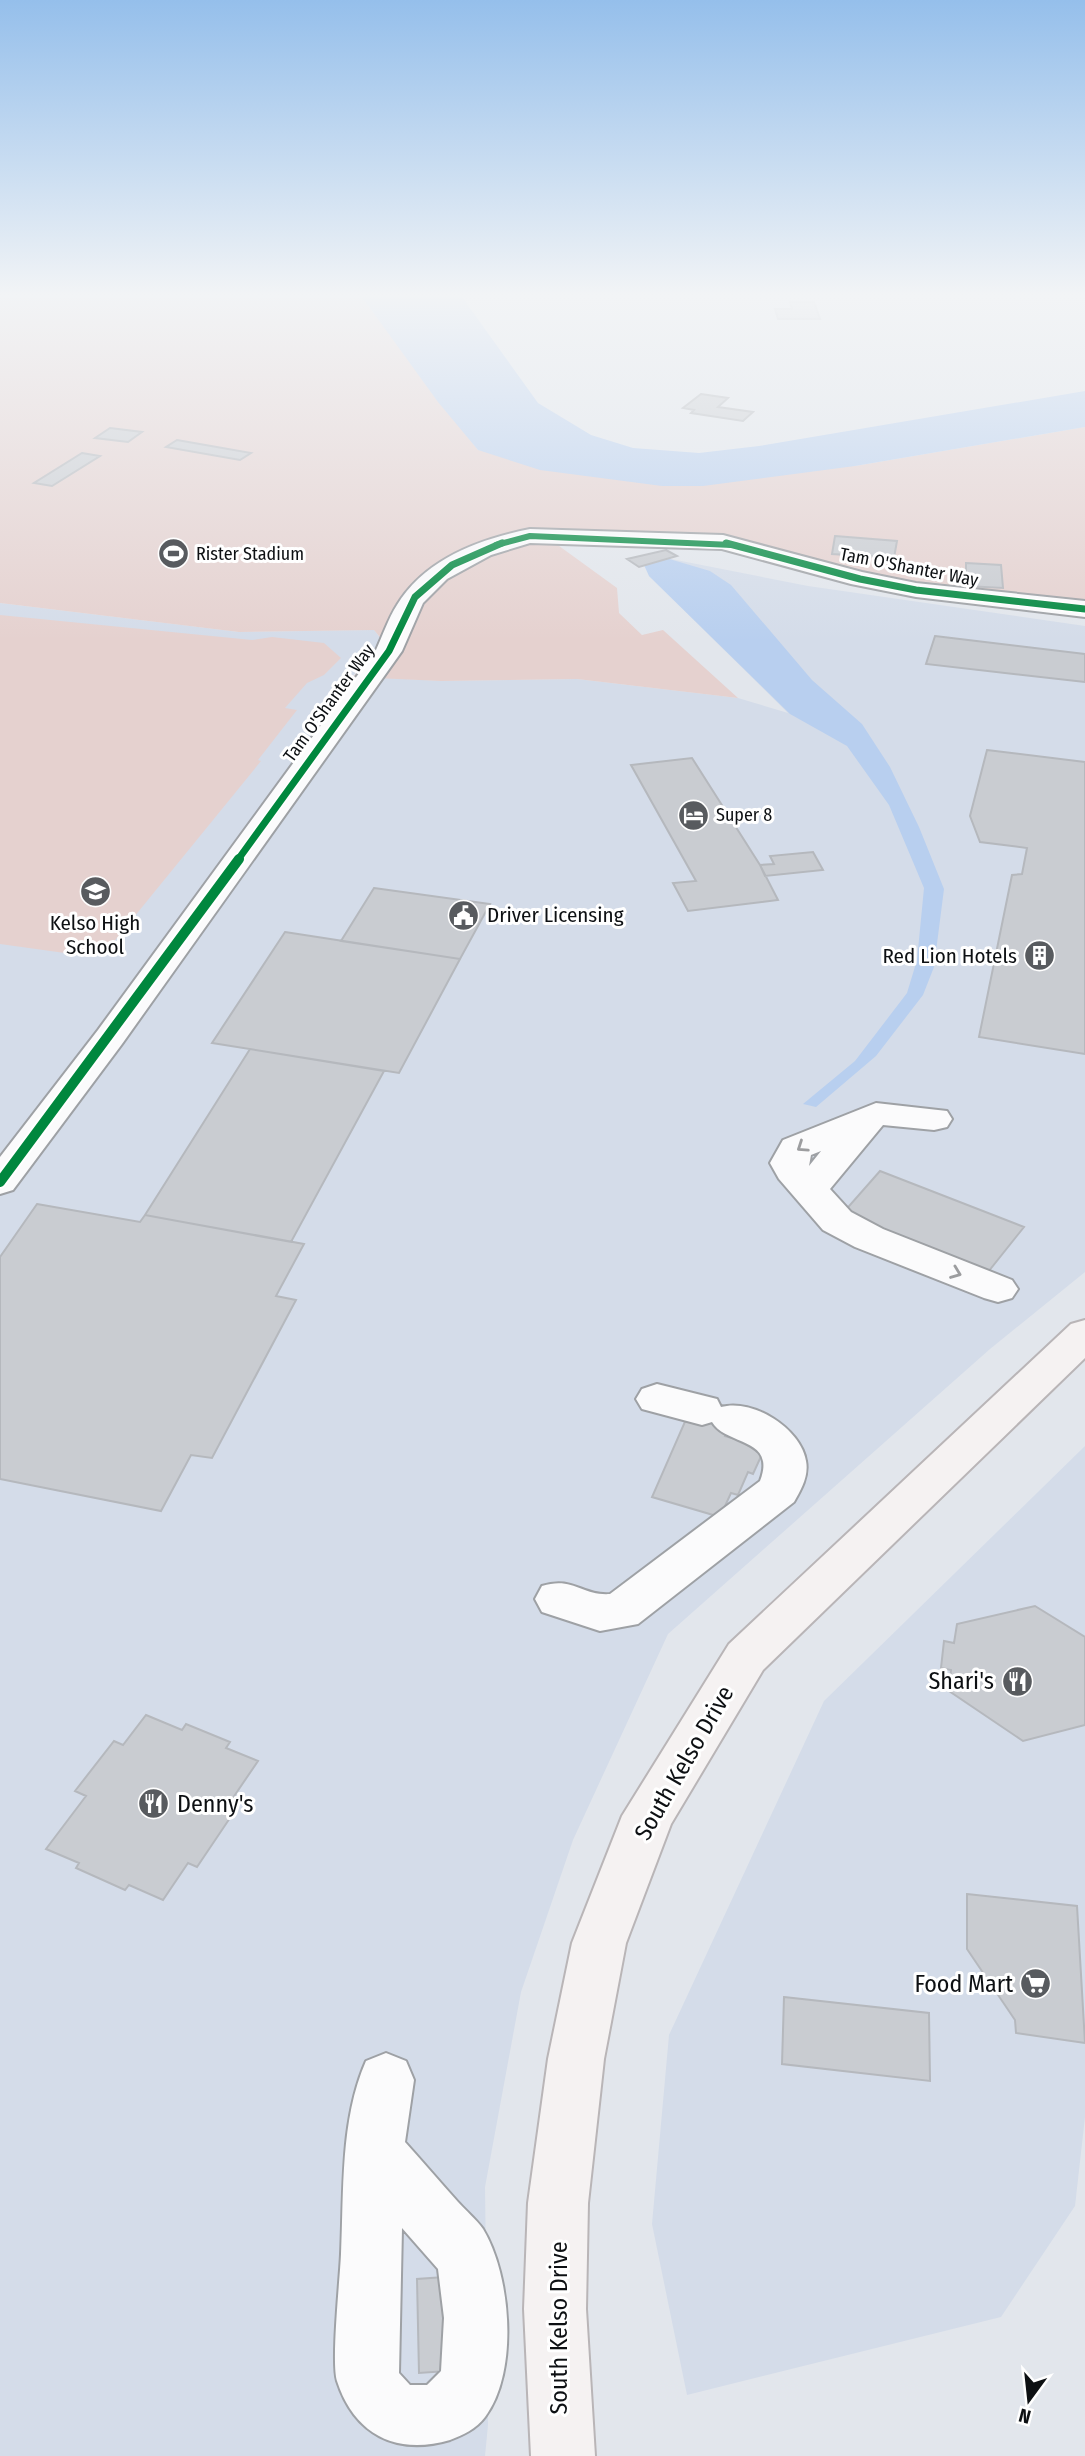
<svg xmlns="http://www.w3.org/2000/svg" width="1085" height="2456" font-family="'Fira Sans Condensed',sans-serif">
<rect width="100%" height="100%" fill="#e2e6ec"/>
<path fill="#d4dce9" d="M666,558L808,586L1085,626V1272L990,1349L668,1634L573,1840L521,1992L485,2187L488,2425L485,2456H0V603L239,632L374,630L383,641L353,676L441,681L577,679L738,698L788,713L649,576Z
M1085,1446V2117L1075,2206L1001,2317L687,2395L652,2224L669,2035L824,1701Z"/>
<path fill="#e5d1cf" d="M0,297H362L478,450L855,466L1085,427V604L936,590L834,568L729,535L558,530L555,543L617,588L619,613L642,635L663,630L738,698L577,679L441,681L353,677L383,641L374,630L239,632L0,603Z
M0,615L252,640L272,637L324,643L341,658L324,675L307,683L285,708L297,710L258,760L261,761L112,944L72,954L0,944Z"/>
<path fill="#b8cfef" d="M362,297H462L538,403L591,435L633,448L699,453L759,446L1085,391V427L855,466L703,486H662L540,470L478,450L438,402Z
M666,558L710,571L731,585L812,680L862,724L890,767L919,827L944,889L934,967L923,995L876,1056L816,1107L803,1104L855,1061L907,993L917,960L924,888L889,805L847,746L790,714L649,576L644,565Z"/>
<path fill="#c9ccd1" stroke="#b5b8bd" stroke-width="2" d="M790,302H814L820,319H778L775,309H792Z
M701,394L728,398L718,407L753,412L743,421L691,413L694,410L683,408Z
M110,428L142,432L128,442L95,438Z
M177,440L251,453L240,460L166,447Z
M82,453L100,456L52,486L34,483Z
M835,536L897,541L894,558L832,554Z
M666,550L677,556L639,567L627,559Z
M966,563L1001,565L1003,588L966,586Z
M935,636L1085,654V682L926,664Z
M987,750L1085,762V1054L979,1037L1012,875L1022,874L1027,848L980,842L970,816Z
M692,758L760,865L778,900L688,911L673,883L696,881L631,765Z
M813,852L823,870L765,876L760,865L774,864L770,856Z
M374,888L490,904L460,959L341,941Z
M285,932L460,959L399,1073L212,1043Z
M250,1049L384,1071L291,1242L145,1215Z
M880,1171L1024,1227L988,1272L842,1214Z
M37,1204L140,1222L145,1215L304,1244L276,1296L296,1300L212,1458L191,1455L161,1511L0,1479V1257Z
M706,1401L737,1409L725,1436L759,1446L763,1452L753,1474L748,1472L738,1495L731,1493L720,1517L652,1497L687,1417Z
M1035,1606L1085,1637V1725L1023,1741L949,1691L951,1670L941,1668L944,1641L954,1643L957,1624Z
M146,1715L182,1730L186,1724L230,1742L226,1748L258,1761L224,1811L232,1815L197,1867L188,1863L163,1900L129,1885L125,1890L76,1868L79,1863L46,1849L86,1796L75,1791L114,1741L123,1745Z
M967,1894L1077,1906L1085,2043L1016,2033L1015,2020L967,1949Z
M784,1997L929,2013L930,2081L782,2064Z
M458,2276L461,2370L419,2373L417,2279Z"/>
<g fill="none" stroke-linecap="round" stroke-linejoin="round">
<defs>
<path id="minor" d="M530,529L723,535L862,572L916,583L1085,601V617L916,597L851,584L722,549L530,543L491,555L447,579L423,603L402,651L122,1044L13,1190L0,1194V1157L98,1030L376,650C383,635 388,619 397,605C425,559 479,539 530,529Z
M876,1103L947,1111L952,1119L947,1127L934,1130L883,1125L830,1189L851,1212L883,1229L1012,1280L1018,1289L1012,1298L998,1302L984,1298L855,1247L823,1230L779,1179L770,1163L783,1140ZM821,1151L809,1166L811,1155Z
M657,1384L717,1399L721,1407C753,1398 801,1429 806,1461C809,1476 801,1490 794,1502L638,1624L600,1631L542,1612L535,1599L542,1586C573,1576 582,1596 610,1594L760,1481C777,1437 726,1446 712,1422L702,1425L642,1409L636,1399L642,1389Z
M386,2053L406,2061L414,2080L405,2142C423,2162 440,2182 458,2202C466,2211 476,2219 483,2229C511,2275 519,2372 485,2417C476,2429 463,2435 450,2440C396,2456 354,2434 337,2381C331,2362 340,2279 341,2254C344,2191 340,2120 366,2061ZM402,2228L438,2269L444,2318L441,2371L427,2385H410L399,2373Z"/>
<path id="major" d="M1085,1320V1358L763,1670L671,1824L626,1943L604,2059L588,2203L586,2309L595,2456H531L524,2309L528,2203L548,2059L572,1943L622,1816L729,1644L1071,1324Z"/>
</defs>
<use href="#minor" stroke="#9ea1a5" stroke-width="4"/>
<use href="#major" stroke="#b9b5b7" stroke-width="4"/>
<use href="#minor" fill="#fbfbfc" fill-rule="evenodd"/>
<use href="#major" fill="#f5f2f2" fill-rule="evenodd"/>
<defs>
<path id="cycleway-far2" d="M496,545L530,536L732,545"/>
<path id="cycleway-far1" d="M726,543L860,579L916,590L1085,609
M237,861L389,651L415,597L452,565L502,543"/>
<path id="cycleway" d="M0,1182L239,859"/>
</defs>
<use href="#cycleway-far2" stroke="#fff" stroke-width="9"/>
<use href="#cycleway-far1" stroke="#fff" stroke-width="10"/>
<use href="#cycleway" stroke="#fff" stroke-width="14"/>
<use href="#cycleway-far2" stroke="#00873e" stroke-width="6"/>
<use href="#cycleway-far1" stroke="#00873e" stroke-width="7"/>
<use href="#cycleway" stroke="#00873e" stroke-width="10"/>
</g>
<defs><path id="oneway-chevron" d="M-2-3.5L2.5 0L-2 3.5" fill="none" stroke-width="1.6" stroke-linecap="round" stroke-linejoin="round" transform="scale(1.75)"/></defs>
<g stroke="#9c9d9f">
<use href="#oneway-chevron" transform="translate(802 1147) rotate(146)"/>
<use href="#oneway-chevron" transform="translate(956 1273) rotate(21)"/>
</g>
<linearGradient id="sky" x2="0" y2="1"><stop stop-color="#95bfeb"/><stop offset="0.46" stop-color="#f2f4f6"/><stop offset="1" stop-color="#f2f4f6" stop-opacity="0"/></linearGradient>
<rect width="1085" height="641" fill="url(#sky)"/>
<defs>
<symbol id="stadium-disc" viewBox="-11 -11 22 22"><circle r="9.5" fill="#585b5f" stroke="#fff"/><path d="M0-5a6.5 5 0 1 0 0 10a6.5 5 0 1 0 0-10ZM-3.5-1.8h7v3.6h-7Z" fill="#fff"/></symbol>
<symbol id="hotel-disc" viewBox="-11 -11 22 22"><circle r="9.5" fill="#585b5f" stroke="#fff"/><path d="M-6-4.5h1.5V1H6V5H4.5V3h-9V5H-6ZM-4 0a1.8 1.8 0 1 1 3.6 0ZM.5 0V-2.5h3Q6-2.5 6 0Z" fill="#fff"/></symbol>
<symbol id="school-disc" viewBox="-11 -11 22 22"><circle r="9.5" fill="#585b5f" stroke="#fff"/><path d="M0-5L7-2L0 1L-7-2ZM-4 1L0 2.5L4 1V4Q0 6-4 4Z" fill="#fff"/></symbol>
<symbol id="civic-disc" viewBox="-11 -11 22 22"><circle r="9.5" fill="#585b5f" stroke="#fff"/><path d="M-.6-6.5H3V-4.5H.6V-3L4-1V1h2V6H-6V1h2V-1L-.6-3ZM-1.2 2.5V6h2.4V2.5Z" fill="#fff"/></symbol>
<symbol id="building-disc" viewBox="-11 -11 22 22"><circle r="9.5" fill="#585b5f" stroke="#fff"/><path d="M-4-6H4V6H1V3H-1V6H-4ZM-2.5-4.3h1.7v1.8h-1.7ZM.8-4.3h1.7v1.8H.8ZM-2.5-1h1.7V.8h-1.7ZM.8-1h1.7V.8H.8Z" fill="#fff"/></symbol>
<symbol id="restaurant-disc" viewBox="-11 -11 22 22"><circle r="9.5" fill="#585b5f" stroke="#fff"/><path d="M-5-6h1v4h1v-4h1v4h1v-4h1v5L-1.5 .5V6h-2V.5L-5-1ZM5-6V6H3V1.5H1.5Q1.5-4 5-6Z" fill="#fff"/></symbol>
<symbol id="supermarket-disc" viewBox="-11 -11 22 22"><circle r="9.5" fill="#585b5f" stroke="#fff"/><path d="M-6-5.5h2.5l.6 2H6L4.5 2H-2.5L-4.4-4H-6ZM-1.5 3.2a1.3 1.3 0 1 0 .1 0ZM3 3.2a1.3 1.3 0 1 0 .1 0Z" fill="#fff"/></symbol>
</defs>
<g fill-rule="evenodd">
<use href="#stadium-disc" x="156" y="536" width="35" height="35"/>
<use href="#hotel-disc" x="676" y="798" width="35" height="35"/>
<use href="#school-disc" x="78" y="874" width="35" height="35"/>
<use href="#civic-disc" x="446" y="898" width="35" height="35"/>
<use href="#building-disc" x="1022" y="938" width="35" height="35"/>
<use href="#restaurant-disc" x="1000" y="1664" width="35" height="35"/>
<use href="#restaurant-disc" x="136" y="1786" width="35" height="35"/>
<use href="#supermarket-disc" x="1018" y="1966" width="35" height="35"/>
</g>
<g text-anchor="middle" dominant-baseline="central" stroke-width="6" stroke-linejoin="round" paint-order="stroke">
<g font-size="18" fill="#0d1013" stroke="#fff" text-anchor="start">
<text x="196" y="554">Rister Stadium</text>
<text x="716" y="815">Super 8</text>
</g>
<g font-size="18" fill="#0d1013" stroke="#fff">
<text transform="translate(909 567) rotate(11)">Tam O'Shanter Way</text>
<text transform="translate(329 703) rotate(-54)">Tam O'Shanter Way</text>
</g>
<g font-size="21" fill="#0d1013" stroke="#fff" text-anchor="start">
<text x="487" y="915">Driver Licensing</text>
<text x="95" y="923" text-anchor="middle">Kelso High<tspan x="95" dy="24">School</tspan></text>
<text x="1017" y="956" text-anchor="end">Red Lion Hotels</text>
</g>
<g font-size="24" fill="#0d1013" stroke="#fff" text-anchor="end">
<text x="994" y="1681">Shari's</text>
<text x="177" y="1804" text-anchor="start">Denny's</text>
<text x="1013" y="1984">Food Mart</text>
</g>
<g font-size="24" fill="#0d1013" stroke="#fff">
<text transform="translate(684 1763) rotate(-60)">South Kelso Drive</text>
<text transform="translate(559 2328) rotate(-90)">South Kelso Drive</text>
</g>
</g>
<g transform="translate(1029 2400) rotate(195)" stroke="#ffffff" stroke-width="5" paint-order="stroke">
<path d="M0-5L12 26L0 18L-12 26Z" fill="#0d1013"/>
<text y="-10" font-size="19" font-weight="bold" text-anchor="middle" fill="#0d1013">N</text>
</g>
</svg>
